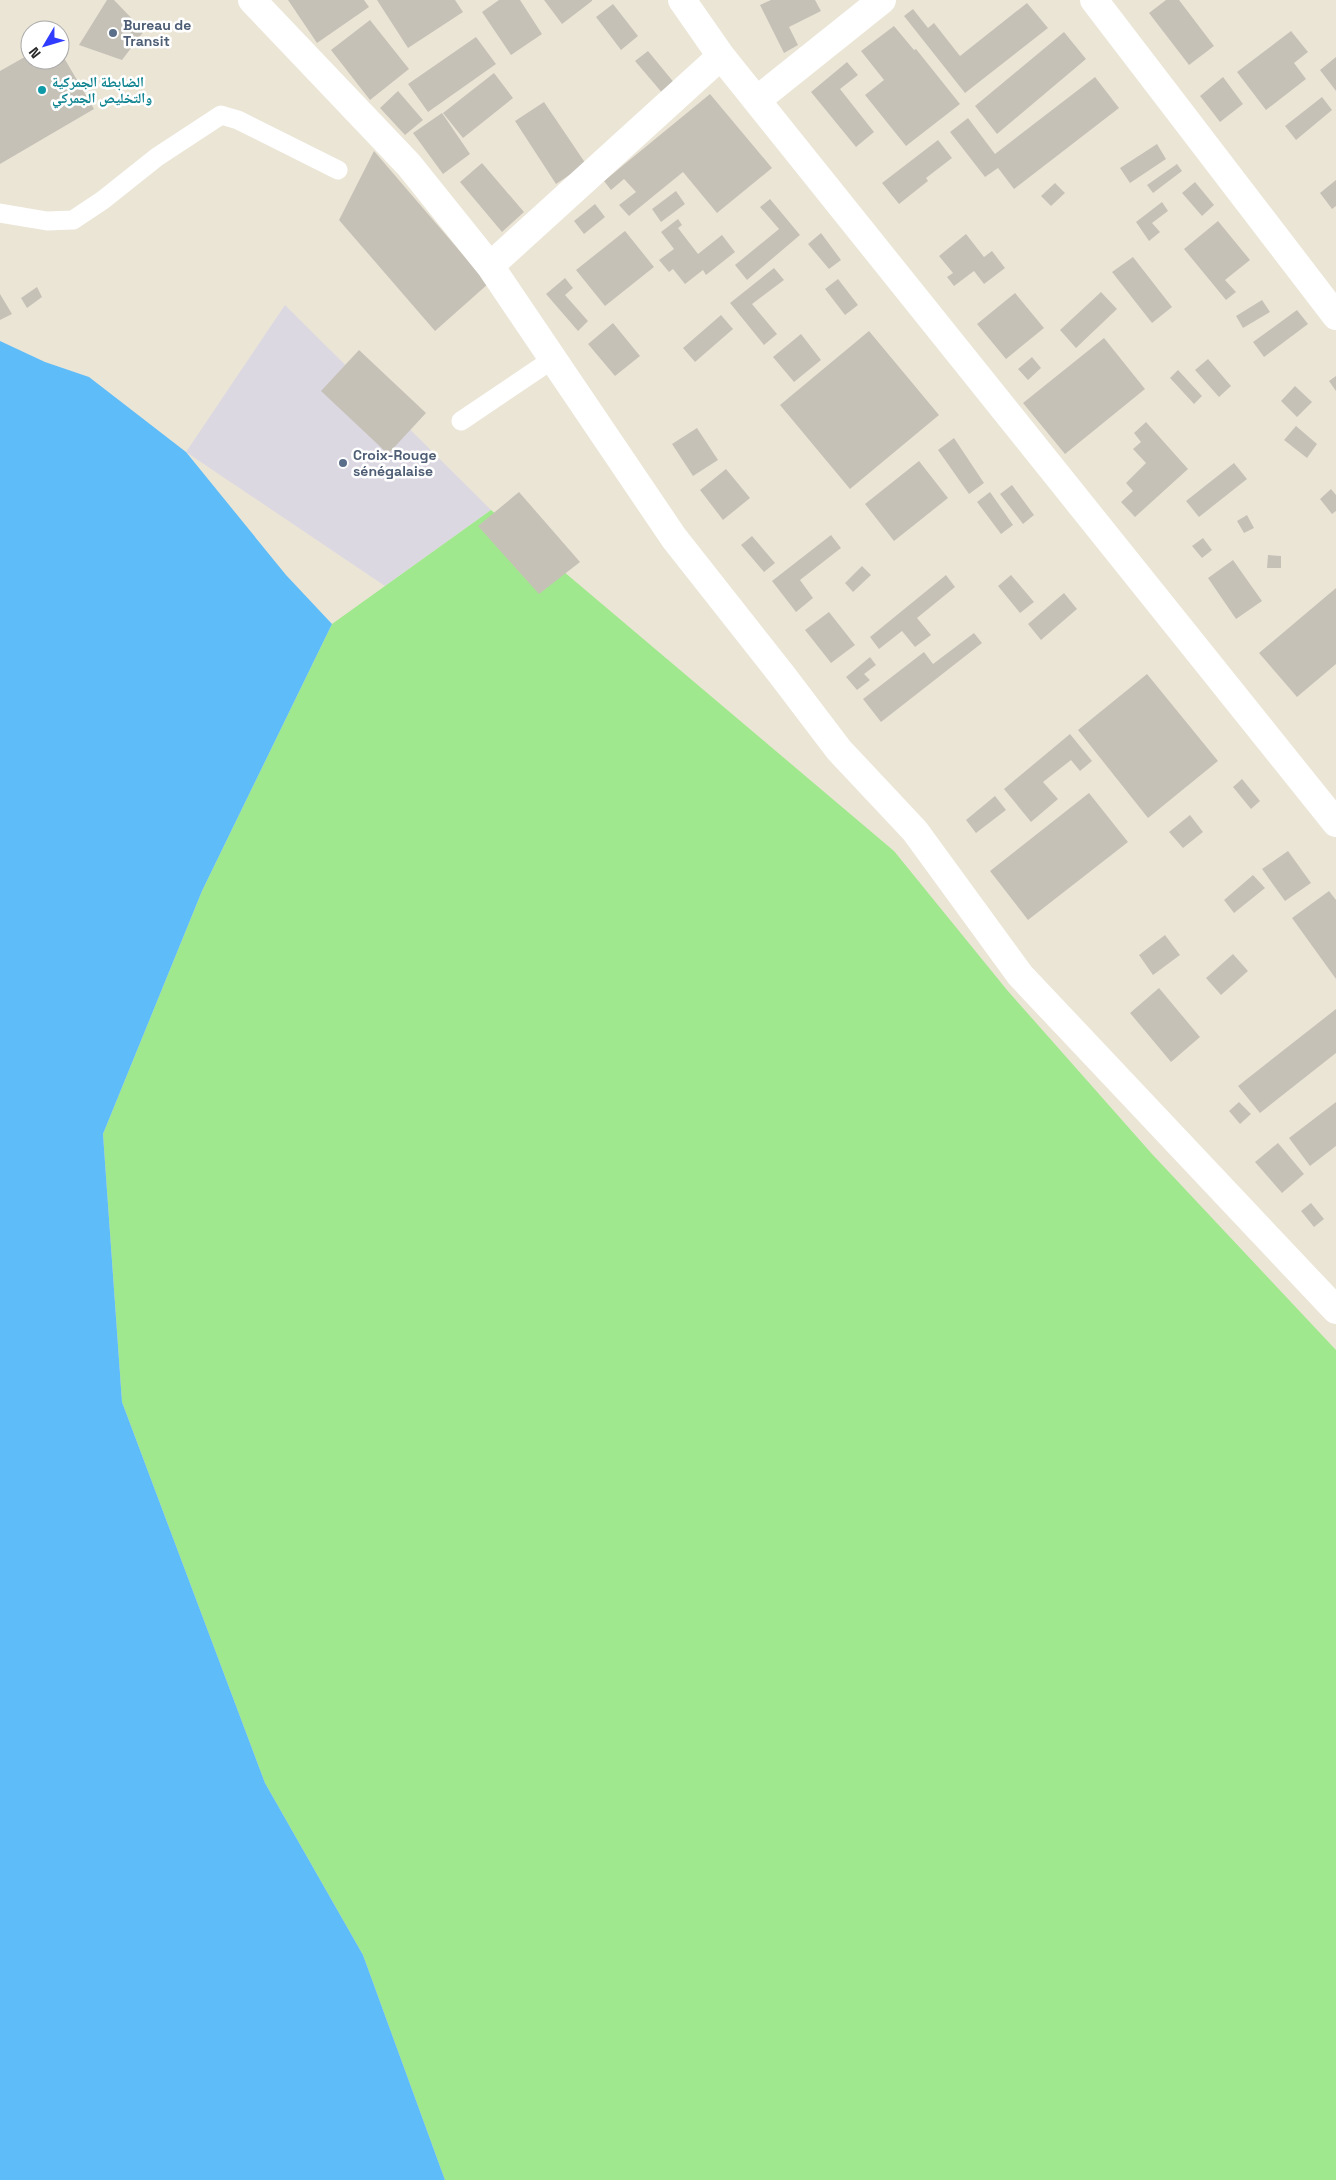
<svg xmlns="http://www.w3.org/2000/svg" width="1336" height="2180" font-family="'Space Grotesk','Noto Naskh Arabic',sans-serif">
<rect width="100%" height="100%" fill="#ebe5d6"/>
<path fill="#dcd8e2" d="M285,305L491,510L385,586L186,452Z"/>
<path fill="#a0e88d" d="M491,510L894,851L1007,990L1152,1154L1336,1350V2180H445L363,1955L265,1783L122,1402L103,1134L202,891L332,624Z"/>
<path fill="#5ebcf8" d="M0,341L45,362L89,377L186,452L286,575L332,624L202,891L103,1134L122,1402L265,1783L363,1955L445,2180H0Z"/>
<path fill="#c6c1b7" d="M107,0H114L144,31L122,60L79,45Z
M288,0H364L369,7L317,43Z
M377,0H455L463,12L408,48Z
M499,0H520L542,34L511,55L482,12Z
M544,0H592V1L562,24Z
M771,0H815L821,11L789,27L798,45L784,53L760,5Z
M1166,0H1179L1214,46L1189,65L1149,13Z
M1027,3L1048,28L965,93L904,16L913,9L928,28L934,23L960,56Z
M613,4L638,36L621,50L596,17Z
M370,20L409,69L370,100L331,50Z
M894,26L914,50L916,49L960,104L906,146L865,95L884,80L861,51Z
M1291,31L1308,52L1294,63L1306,79L1266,110L1237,72Z
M1064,32L1086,59L997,134L975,106Z
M476,37L496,64L428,112L408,84Z
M60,51L94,109L0,164V71L30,54V60H60Z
M648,51L676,85L664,95L635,61Z
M1336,57V91L1320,70Z
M847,62L858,75L840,89L874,132L856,147L811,92Z
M494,73L513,98L463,138L443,113Z
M1095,77L1119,108L1014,189L998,168L985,177L950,132L968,118L995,154Z
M1223,77L1243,104L1220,122L1200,96Z
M398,91L423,120L405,135L380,108Z
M710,94L772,168L717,213L683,172L629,216L619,205L636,192L624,179L611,190L604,181Z
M1322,97L1332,110L1296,140L1285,126Z
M544,102L586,164L556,184L515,121Z
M442,113L470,154L443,174L413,133Z
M938,140L952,158L926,178L928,181L899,204L882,183Z
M1157,144L1166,159L1130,183L1120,168Z
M374,151L488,284L435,331L339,220Z
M482,163L524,212L502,232L460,182Z
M1177,164L1182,171L1153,193L1147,185Z
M1336,180V206L1332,209L1320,193Z
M1195,182L1214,205L1202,216L1182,193Z
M1055,183L1065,193L1051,206L1041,196Z
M676,191L685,204L661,222L652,209Z
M770,199L800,235L747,280L735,265L779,229L760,207Z
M1162,202L1168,211L1152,223L1160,232L1149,241L1136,222Z
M595,204L605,217L584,234L574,221Z
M678,219L682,225L678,228L698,254L722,235L735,252L706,275L703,270L685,284L673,269L669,272L659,260L674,249L661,232Z
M1218,221L1250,260L1225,280L1236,292L1226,300L1184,249Z
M625,231L654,267L605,306L576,270Z
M821,233L841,260L829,269L808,244Z
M966,234L984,257L992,251L1005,268L984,284L974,271L954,286L947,277L953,273L939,256Z
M1133,257L1172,307L1152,323L1112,272Z
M774,268L784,280L752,304L777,334L764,345L730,303Z
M565,278L573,288L565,295L588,321L578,331L546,294Z
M838,279L858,305L845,315L825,289Z
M37,287L42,297L27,308L21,298Z
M1101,292L1117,309L1076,348L1060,330Z
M1015,293L1044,328L1006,359L977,324Z
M0,294L12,314L0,320Z
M1262,300L1270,312L1243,328L1236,316Z
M1297,310L1308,324L1264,357L1253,342Z
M721,315L733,329L695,362L683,348Z
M613,323L640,356L615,376L588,344Z
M869,331L939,415L850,489L780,405Z
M801,334L821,360L794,382L773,357Z
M1104,338L1145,389L1065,454L1023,403Z
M359,350L426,413L388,454L321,391Z
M1032,357L1041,368L1028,380L1018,369Z
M1208,359L1231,386L1219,397L1195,370Z
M1178,370L1202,396L1194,404L1170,378Z
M1336,376V391L1329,381Z
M1295,386L1312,402L1297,417L1281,401Z
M1146,422L1188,469L1135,517L1121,502L1133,491L1126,483L1146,463L1133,449L1141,442L1134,433Z
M1296,426L1317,444L1307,458L1284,440Z
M697,428L718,460L693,476L672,444Z
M954,438L984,483L969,494L938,450Z
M919,461L948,498L894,541L865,504Z
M1234,463L1247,479L1199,517L1186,501Z
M726,469L750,498L723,520L700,490Z
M1012,485L1034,515L1023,524L1000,494Z
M1331,489L1336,495V511L1332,514L1320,499Z
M519,492L580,562L539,594L478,526Z
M990,492L1013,525L1001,534L977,502Z
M1247,515L1254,528L1244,533L1237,521Z
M831,535L841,548L800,580L813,598L796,612L772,581Z
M752,536L775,563L764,572L741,545Z
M1203,538L1212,550L1202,558L1192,546Z
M1268,555L1281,556V568H1267Z
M1233,560L1262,601L1236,619L1208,578Z
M862,566L871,575L853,592L845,583Z
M946,575L955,587L917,618L931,635L915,647L902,631L879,649L870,637Z
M1011,575L1034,602L1020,613L998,586Z
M1336,588V664L1297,697L1259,653Z
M1064,593L1077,609L1041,640L1028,624Z
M829,612L855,645L831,663L805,630Z
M974,633L982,643L881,722L863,699L924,652L933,664Z
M870,657L876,665L864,674L870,680L857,690L846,677Z
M1147,674L1218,761L1148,818L1078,730Z
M1070,734L1092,761L1080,771L1071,760L1043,782L1058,799L1031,822L1004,789Z
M1242,779L1260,801L1251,809L1233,787Z
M1089,793L1128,842L1028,920L990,871Z
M995,796L1006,810L976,833L966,820Z
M1190,815L1203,832L1183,848L1169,832Z
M1288,851L1311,883L1285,901L1262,869Z
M1253,875L1265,888L1234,913L1224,900Z
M1329,891L1336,900V979L1292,918Z
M1165,935L1180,955L1153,975L1139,955Z
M1233,954L1248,971L1221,995L1206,978Z
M1159,988L1200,1037L1171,1062L1130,1013Z
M1336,1009V1053L1260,1113L1238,1086Z
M1239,1102L1251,1114L1240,1124L1229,1111Z
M1336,1102V1146L1310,1166L1289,1138Z
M1278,1143L1304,1174L1282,1193L1255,1162Z
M1311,1203L1324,1219L1314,1227L1301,1211Z"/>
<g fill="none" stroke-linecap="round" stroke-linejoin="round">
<path stroke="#fff" stroke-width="19" d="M0,213L47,221L73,220L103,200L157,157L221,115L238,120L338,170
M461,421L553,359"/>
<path stroke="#fff" stroke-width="28" d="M252,0L409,165L490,266L674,538L782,675L839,750L915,831L1020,975L1336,1310
M682,0L721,56L1336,823
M1094,0L1336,316
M757,100L882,0
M490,266L721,56"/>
</g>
<g fill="#5c6f8a" stroke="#fff" stroke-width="2">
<circle cx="113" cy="33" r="5"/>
<circle cx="343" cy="463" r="5"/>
</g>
<circle fill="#0f9aa8" stroke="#fff" stroke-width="2" cx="42" cy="90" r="5"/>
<g text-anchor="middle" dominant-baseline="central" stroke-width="5" stroke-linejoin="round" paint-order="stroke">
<g font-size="14" font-weight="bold" fill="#4e5e75" stroke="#fff" text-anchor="start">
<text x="123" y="25">Bureau de<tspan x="123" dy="16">Transit</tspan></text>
<text x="353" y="455">Croix-Rouge<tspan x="353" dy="16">sénégalaise</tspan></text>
</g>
<g font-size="14" font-weight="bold" fill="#0d838f" stroke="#fff" text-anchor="start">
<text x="52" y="82">الضابطة الجمركية<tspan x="52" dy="16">والتخليص الجمركي</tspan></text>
</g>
</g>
<g transform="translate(45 45) rotate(232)"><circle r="24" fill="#ffffff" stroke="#a9a9a9"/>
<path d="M0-4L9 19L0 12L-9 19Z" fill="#303cff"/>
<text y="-8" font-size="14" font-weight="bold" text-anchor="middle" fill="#272727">N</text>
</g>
</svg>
